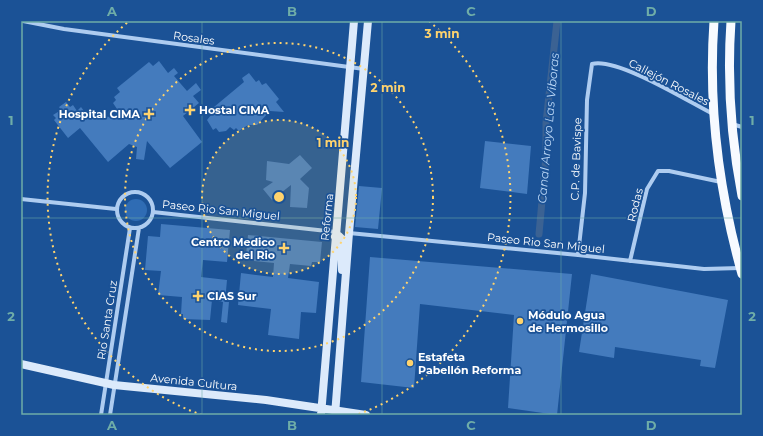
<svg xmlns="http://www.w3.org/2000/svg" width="763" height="436" font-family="Montserrat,sans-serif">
<rect width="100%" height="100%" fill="#1b5296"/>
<path fill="#2f6cb4" d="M125 210a11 11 0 1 1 22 0a11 11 0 1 1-22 0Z"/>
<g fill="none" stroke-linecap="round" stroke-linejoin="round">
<path stroke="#3b6293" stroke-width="7" d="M539,234L546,156V123L557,21"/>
</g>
<path fill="#447bbd" d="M159,61L168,73L174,68L178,73L174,76L187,91L196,83L201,90L193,96L199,103L183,116L202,142L170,168L147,141L144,160L136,159L137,147L129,144L108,162L80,128L68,138L54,120L56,118L53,115L61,110L59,107L66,102L70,107L73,105L77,111L81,107L87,115L123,118L113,103L116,100L114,97L120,92L117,88L149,62L153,66Z
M249,73L256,82L259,80L262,85L266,83L279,99L276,102L284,112L270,111L257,125H248L239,131L236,128L234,130L230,127L226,131L219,132L216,128L213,130L207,120L211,115L208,112L244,82L242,78Z
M485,141L531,146L527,194L480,188Z
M300,155L312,168L300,179L309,188L307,208L290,207L291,185L272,200L263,189L273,182L266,180L267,161L289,164Z
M359,186L382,188L378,229L355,227Z
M161,224L230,230L227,262L203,260L201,277L227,280L225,302H229L227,323L221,322L223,302L212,300L210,320L183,319V314H181L182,297L158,295L161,271L145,270L148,236L160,237Z
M248,235L322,242L320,262H312L311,266L290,264L288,278L319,282L316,313L301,312L299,339L268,335L271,309L238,305L241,273L273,277L274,263L254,261V256L246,255Z
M370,257L572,274L557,415L508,408L514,315L420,304L414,388L361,382Z
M591,274L728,300L715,368L700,366L701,360L615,347L614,358L579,352Z"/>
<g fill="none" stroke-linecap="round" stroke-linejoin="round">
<path stroke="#aeccf0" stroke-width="4" d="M23,21L64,29L364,69
M732,124L742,127
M117 210a18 18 0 1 1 36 0a18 18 0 1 1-36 0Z
M21,199L116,209
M153,212L336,232
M349,233L578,255L704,269L740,268
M578,255L585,193L587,100L592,64C617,57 689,102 713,114
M630,261L647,189L658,171H669L721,182
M101,415L130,228
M110,415L139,228"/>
<path stroke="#dceafb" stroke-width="8" d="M335,237L339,236L342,239V270
M21,364L114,385L266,400L366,415
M321,415L354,21
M335,415L349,233L368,21"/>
<path stroke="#f7faff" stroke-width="9" d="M714,21C708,106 719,192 742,274
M731,21C727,80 731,139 742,196"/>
</g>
<path fill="none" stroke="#6fada8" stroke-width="1" stroke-opacity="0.55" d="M202,21V415M382,21V415M561,21V415M21,218H742"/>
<circle cx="279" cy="197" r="77" fill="#ffd36d" fill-opacity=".12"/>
<g fill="none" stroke="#ffd36d" stroke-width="2" stroke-dasharray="2 4">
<circle cx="279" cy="197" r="77"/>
<circle cx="279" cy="197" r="154"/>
<path d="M202 415A231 231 0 0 1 129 21M429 21A231 231 0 0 1 356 415"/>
</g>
<g fill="#ffd36d" stroke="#1b5296" stroke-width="1.5">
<path d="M188 104h4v4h4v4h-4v4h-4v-4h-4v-4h4z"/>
<path d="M147 108h4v4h4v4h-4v4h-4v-4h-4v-4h4z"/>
<path d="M282 242h4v4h4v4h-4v4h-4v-4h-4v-4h4z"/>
<path d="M196 290h4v4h4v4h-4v4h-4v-4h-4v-4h4z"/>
<circle cx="520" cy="321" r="4"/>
<circle cx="410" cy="363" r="4"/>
</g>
<g text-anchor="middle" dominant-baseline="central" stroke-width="3.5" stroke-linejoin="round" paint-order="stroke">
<g font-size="11" fill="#fff" stroke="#1b5296">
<text transform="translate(194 38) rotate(8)">Rosales</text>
<text transform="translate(669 82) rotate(27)">Callejón Rosales</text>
<text transform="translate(576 159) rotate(-88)">C.P. de Bavispe</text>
<text transform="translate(635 205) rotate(-76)">Rodas</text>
<text transform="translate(221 210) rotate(6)">Paseo Rio San Miguel</text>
<text transform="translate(327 217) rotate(-84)">Reforma</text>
<text transform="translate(546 243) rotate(6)">Paseo Rio San Miguel</text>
<text transform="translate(107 320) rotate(-81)">Rio Santa Cruz</text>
<text transform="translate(194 382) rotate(6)">Avenida Cultura</text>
</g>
<g font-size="11" font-weight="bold" fill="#fff" stroke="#1b5296" text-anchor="start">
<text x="199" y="110">Hostal CIMA</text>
<text x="140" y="114" text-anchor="end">Hospital CIMA</text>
<text x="275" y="242" text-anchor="end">Centro Medico<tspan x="275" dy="13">del Rio</tspan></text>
<text x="207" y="296">CIAS Sur</text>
<text x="528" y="315">Módulo Agua<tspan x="528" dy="13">de Hermosillo</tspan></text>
<text x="418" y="357">Estafeta<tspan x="418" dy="13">Pabellón Reforma</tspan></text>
</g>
<g font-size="12" font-style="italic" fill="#bbd7f6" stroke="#1b5296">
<text transform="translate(548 128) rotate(-85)">Canal Arroyo Las Viboras</text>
</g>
</g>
<circle cx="279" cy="197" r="6" fill="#ffd36d" stroke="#1b5296" stroke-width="2"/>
<g font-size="12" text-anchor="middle" font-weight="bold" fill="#ffd36d" stroke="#1b5296" stroke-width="3.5" stroke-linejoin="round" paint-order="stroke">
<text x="442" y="38">3 min</text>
<text x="388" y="92">2 min</text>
<text x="333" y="147">1 min</text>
</g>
<rect width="763" height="436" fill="none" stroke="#1b5296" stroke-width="44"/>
<rect x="22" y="22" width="719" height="392" fill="none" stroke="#6fada8" stroke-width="1.5"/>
<g font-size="13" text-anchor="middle" font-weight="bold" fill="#6fada8">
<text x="112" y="16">A</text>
<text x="292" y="16">B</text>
<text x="471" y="16">C</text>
<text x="651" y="16">D</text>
<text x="11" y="125">1</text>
<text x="752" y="125">1</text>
<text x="11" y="321">2</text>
<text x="752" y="321">2</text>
<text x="112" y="430">A</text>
<text x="292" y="430">B</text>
<text x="471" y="430">C</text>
<text x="651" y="430">D</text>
</g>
</svg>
